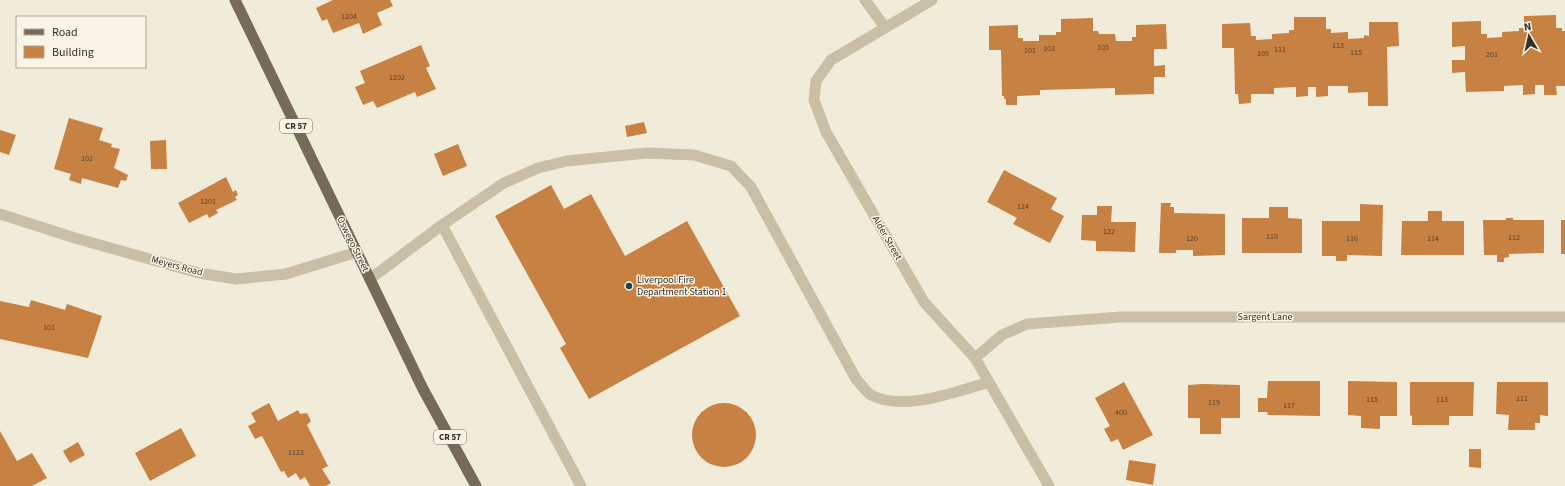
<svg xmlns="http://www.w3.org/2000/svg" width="1565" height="486" font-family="'Source Sans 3',sans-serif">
<rect width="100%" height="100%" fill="#f1ecda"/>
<path fill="#c68143" d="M333,0H390L393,6L377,13L382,25L363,34L359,23L333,33L327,19L322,21L316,8Z
M1556,15V28H1562V31H1565V86H1556L1557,95H1544V85H1535V94L1523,95V85L1504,86V91L1466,92L1465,72L1452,73V60H1465V46L1452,47V22L1481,21V34H1487V38L1502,37V32L1519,31V28H1524V16Z
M1294,17H1326V29H1331V33L1348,32V39L1364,38V35L1369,36V22H1398L1399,46L1387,47L1388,106H1368V92L1348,93V86H1328V96L1316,97V87H1308V96L1296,97V87L1274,88V94H1251V103L1239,104L1238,94H1235L1234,48H1222V24L1250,23L1251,36H1256V40L1272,39V34L1289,33V30H1294Z
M1093,18V31H1098L1099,34H1115L1116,41H1132V37H1136V25L1166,24L1167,49H1154V66L1165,65V77H1154V94L1115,95V88L1040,90V95L1017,96V105H1006V99H1004V96H1002L1001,50H989V26L1018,25V38H1023V41H1039V35H1056V32H1061V19Z
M421,45L430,66L426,68L436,89L417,97L415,92L377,108L373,101L363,105L355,87L365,83L360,71Z
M69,118L103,128L99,140L112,144L111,147L120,149L114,168L128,175L126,181L121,180L118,188L82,178L81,184L69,180L71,174L54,169Z
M644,122L647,133L627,137L625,126Z
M0,130L16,135L9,155L0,152Z
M166,140L167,169H151L150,141Z
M458,144L467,166L443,176L434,154Z
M1004,170L1057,198L1051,209L1064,216L1050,243L1013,224L1017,218L987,202Z
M226,177L233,192L236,190L238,195L235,197L237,200L216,210L218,213L209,218L207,214L189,223L178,203Z
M551,185L564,209L591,194L625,256L687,221L740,316L589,399L560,348L566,344L495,216Z
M1161,203H1171L1170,207H1174V213L1225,214V255L1193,256V250H1176V253H1159Z
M1360,204L1383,205L1382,256L1347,255V261H1336V256H1322V221H1360Z
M1097,206H1112L1111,222H1136L1135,252L1096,251V241L1081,240L1082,215H1097Z
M1269,207H1288V218L1302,219V253H1242V218H1269Z
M1428,211H1442V221H1464V255H1401L1402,221H1428Z
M1506,218H1513V220H1544V253L1509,254V257L1504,258V262H1497V255H1484L1483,220H1506Z
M1561,220H1565V254H1561Z
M31,300L65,310L67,304L102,316L88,358L0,339V301L29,307Z
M1268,381H1320V416L1268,415L1267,412H1258V398H1267Z
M1348,381L1397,382V416H1380V429L1361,428V416L1348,415Z
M1124,382L1153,435L1123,450L1118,439L1111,442L1104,429L1110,426L1095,398Z
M1410,382H1474L1473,416H1449V425H1412V415L1410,416Z
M1497,382H1548V416L1540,415V423H1535V430H1508L1509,415L1496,414Z
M1202,384L1240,385V418H1221V434H1200V418H1188V385Z
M692 435a32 32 0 1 1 64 0a32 32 0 1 1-64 0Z
M269,403L278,421L298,410L300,414L307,413L311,421L307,425L328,466L322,469L331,483L326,486H310L305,477L300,480L296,473L288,478L284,471L281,472L262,436L255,439L248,426L256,422L251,413Z
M181,428L196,456L150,481L135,453Z
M0,431L17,461L32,453L47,478L32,486H0Z
M78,442L85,455L70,463L63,451Z
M1469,449H1481V468L1469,467Z
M1129,460L1156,464L1153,485L1126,480Z"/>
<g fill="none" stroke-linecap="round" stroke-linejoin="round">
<path stroke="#c9bea6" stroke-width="11" d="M442,225L581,486
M370,279L442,225L504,183L538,168L567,161L647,153L694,155L731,166L751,187L856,379C861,384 866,392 871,395C903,412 956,392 989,382"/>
<path stroke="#c9bea6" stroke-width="11" d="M865,0L885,27
M932,0L831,60L816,81L814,100L826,132L924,302L975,358L1049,486
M0,214L75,238L199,273L236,279L286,274L357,252
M975,358L1002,335L1027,324L1121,317H1565"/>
<path stroke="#776a58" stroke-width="11" d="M235,0L423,389L476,486"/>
</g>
<circle fill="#1c4557" stroke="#f9f5e6" stroke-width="1.5" cx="629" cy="286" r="4"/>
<g text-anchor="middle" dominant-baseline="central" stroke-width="3" stroke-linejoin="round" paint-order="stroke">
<g font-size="8" fill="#59442e">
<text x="349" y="16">1204</text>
<text x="1338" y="45">113</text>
<text x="1103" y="47">105</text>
<text x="1049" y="48">103</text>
<text x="1280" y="49">111</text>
<text x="1030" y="50">101</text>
<text x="1356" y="52">115</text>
<text x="1263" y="53">109</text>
<text x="1492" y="54">201</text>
<text x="397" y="77">1202</text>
<text x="87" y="158">102</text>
<text x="208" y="201">1201</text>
<text x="1023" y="206">124</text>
<text x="1109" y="231">122</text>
<text x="1272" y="236">118</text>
<text x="1514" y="237">112</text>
<text x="1192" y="238">120</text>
<text x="1352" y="238">116</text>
<text x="1433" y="238">114</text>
<text x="49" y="327">101</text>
<text x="1522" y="398">111</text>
<text x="1372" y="399">115</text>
<text x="1442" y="399">113</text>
<text x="1214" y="402">119</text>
<text x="1289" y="405">117</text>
<text x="1121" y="412">400</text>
<text x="296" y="452">1123</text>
</g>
<g fill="#f9f5e6" stroke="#706a60" stroke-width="1">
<rect x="280" y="119" width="32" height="14" rx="3"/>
<rect x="434" y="430" width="32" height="14" rx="3"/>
</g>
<g font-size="9" font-weight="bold" fill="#352f27">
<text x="296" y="126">CR 57</text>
<text x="450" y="437">CR 57</text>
</g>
<g font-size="10" fill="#352f27" stroke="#f9f5e6">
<text transform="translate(887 238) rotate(60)">Alder Street</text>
<text transform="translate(353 244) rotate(64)">Oswego Street</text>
<text transform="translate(177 266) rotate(15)">Meyers Road</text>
<text x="1265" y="317">Sargent Lane</text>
</g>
<g font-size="10" fill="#352f27" stroke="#f9f5e6" text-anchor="start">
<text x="637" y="280">Liverpool Fire<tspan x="637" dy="12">Department Station 1</tspan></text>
</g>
</g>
<rect x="16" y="16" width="130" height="52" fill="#f9f5e6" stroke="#aba69a"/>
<rect x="24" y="29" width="20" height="6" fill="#776a58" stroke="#aba69a"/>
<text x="52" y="36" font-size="12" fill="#352f27">Road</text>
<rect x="24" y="46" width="20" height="12" fill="#c68143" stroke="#aba69a"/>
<text x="52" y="56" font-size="12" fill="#352f27">Building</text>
<g transform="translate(1529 36) rotate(351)" stroke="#f9f5e6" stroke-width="3" paint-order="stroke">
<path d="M0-3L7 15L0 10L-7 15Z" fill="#352f27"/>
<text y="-6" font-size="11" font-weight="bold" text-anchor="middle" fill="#352f27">N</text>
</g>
</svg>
